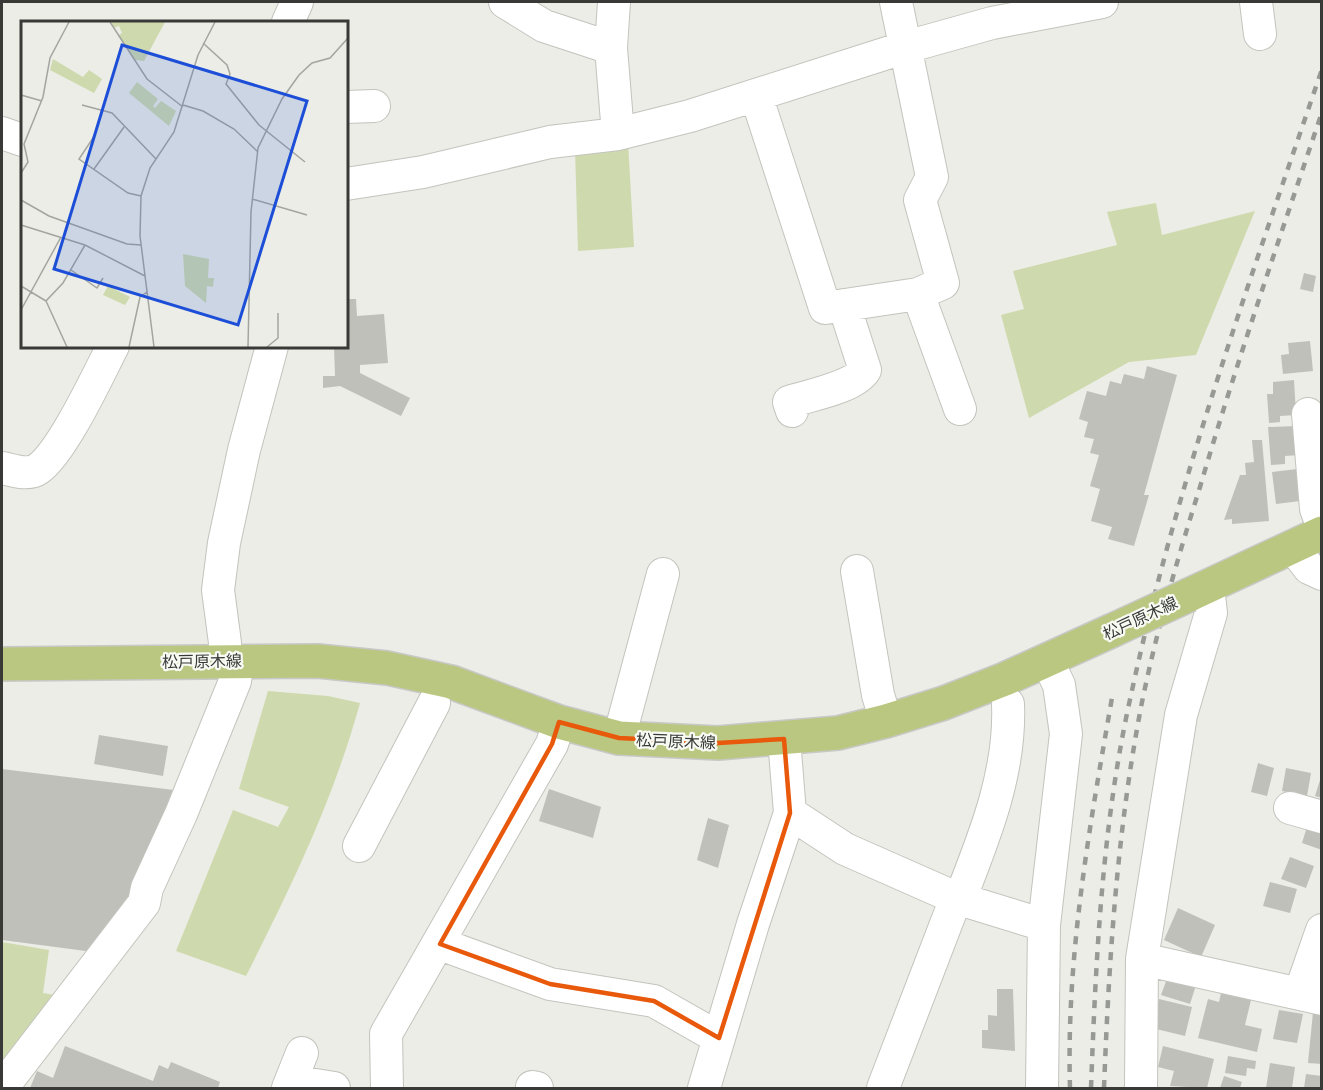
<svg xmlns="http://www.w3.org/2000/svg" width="1323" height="1090" font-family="'Asap Condensed','Noto Sans JP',sans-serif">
<rect width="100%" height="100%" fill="#ebede6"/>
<path fill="#cedaae" d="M628,142L634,247L578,251L575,149Z
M1156,203L1162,235L1255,211L1196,355L1129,362L1029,418L1001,315L1024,309L1013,271L1117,245L1107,212Z
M268,691L328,696L360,703C333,801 292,885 246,976L176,951L233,810L278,827L289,807L239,789Z
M2,942L49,950L43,993L61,996L2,1071Z"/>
<path fill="#bfc0ba" d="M1304,273L1316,276L1313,292L1300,289Z
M346,299H356L357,316L384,314L388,363L360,365V373L410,398L401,416L340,386L323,388V376H335L334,346H346Z
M1310,341L1313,371L1283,374L1281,355L1289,354L1288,343Z
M1147,366L1177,375L1144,495H1149L1134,546L1108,539L1112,527L1091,521L1100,489L1090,486L1099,455L1090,453L1094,439L1084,437L1088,422L1079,419L1087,391L1106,396L1110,381L1121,384L1124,374L1144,379Z
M1294,380L1296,415L1280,416V422L1269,423L1267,394H1273V382Z
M1298,426L1299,455L1285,456V464L1271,465L1268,427Z
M1252,440H1262L1269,521L1232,524V519L1224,520L1240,475H1246L1245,463L1254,462Z
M1297,469L1300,501L1276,504L1272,472Z
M99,735L168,746L163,776L94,764Z
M1258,763L1274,768L1267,796L1251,792Z
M1286,768L1311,773L1307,796L1282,791Z
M2,769L182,791L137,907L101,953L2,940Z
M1321,777H1322V798L1315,796Z
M549,789L601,807L593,838L539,821Z
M708,818L729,825L718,868L697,860Z
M1296,822L1322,831V850L1302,843L1306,830L1294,826Z
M1290,857L1314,866L1306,888L1281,879Z
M1270,882L1297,889L1290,913L1263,906Z
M1178,908L1215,925L1201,957L1164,940Z
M1168,976L1196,985L1190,1004L1161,995Z
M997,989H1013L1015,1051L982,1048V1030H988V1015L997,1016Z
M1221,993L1251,1000L1245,1025L1262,1029L1257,1052L1198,1038L1208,999L1219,1002Z
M1159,999L1192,1007L1185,1036L1152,1028Z
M1279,1010L1303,1014L1297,1043L1273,1039Z
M1313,1012L1322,1013V1064L1308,1063Z
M65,1046L153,1081L159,1065L168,1069L171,1062L220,1082L218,1088H30L37,1071L53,1078Z
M1163,1046L1214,1059L1207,1088L1170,1086L1174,1071L1158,1067Z
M1228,1056L1256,1061L1255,1069L1247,1068L1246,1076L1225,1073Z
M1270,1063L1295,1067L1292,1088H1266Z
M1306,1074L1322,1076V1088H1304Z
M1224,1076L1242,1082L1240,1088H1220Z"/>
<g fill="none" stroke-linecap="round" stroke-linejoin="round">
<defs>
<path id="minor" d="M505,2L544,26L611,48
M614,2L611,48L618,134
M1256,2L1260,34
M288,22L297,2
M756,95L825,308L918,294L943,283L920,200L932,177L896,2
M346,107L374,106
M2,133L22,140
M346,184L423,172L550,142L618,134L690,116L906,47L992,23L1102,2
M918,294L960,409
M792,411L789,402C810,395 853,388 865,370L844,305
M1308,414L1316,509L1322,525
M2,468C12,470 28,476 38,469C62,453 98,375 113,346
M1293,547L1309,568L1322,574
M857,571L878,695L886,721
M224,661L225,643L218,590L224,543L244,450L272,346
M619,738L663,574
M1290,808L1322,817
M790,813L845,849L956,898L1044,925
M359,846L434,703
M960,899C984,838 1011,772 1008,704
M440,944L550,984L654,1001L719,1038
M1142,959L1322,999
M1300,993L1322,930
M291,1081L334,1088
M532,1087L537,1088
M2,1088L144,903L147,888L181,814L235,681L238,661
M288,1088L302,1053
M387,1088L386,1034L552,744L559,722
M704,1088L753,924L790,813L784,739
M883,1088L956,898
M1042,1088L1044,925L1066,734L1059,685L1047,660
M1141,1088L1142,959L1181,715L1211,613L1208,586"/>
<path id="major" d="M1189,595L1322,533
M2,664L318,661L387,668L451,682L559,722L619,738L718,743L838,733L886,721L944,703L1005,679L1111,631"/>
</defs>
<use href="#minor" stroke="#c2c4bd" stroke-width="34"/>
<use href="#major" stroke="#c8c8c7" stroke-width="36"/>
<use href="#minor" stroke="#fff" stroke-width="32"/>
<use href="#major" stroke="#bac781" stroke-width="33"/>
<path stroke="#979994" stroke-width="4.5" stroke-dasharray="8 8" stroke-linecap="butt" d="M1070,1088C1066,955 1090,824 1113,692
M1091,1088C1096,957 1102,824 1131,695C1177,481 1252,275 1322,69
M1104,1088C1109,959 1117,830 1142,702C1157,629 1178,557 1200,487C1237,361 1280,237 1322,112"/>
<defs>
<path id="major-bridge" d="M1111,631L1189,595"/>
</defs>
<use href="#major-bridge" stroke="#c8c8c7" stroke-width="36" stroke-linecap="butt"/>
<use href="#major-bridge" stroke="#bac781" stroke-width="33"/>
</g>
<path fill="none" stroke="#e8590c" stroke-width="4.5" stroke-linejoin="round" d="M559,722L619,738L718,743L784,739L790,813L719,1038L654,1001L550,984L440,944L552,744Z"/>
<g text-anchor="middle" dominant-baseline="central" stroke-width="4.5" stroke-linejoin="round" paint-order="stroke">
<g font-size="16" fill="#393a37" stroke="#f8faf4">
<text transform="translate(1140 618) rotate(-25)">松戸原木線</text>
<text transform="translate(202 661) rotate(-1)">松戸原木線</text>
<text transform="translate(676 741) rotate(2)">松戸原木線</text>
</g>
</g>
<g transform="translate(21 21)">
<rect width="327" height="327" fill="#ebede6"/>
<path d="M90,1H144L123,40L114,39L97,15L101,12L98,5L93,7ZM32,38L62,56L68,49L81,58L73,72L29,49ZM116,61L137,78L132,85L134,87L140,80L155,90L148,105L108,72ZM162,233L188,238L187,257H193L192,266L186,265L185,282L164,265ZM87,265L109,276L104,284L82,274Z" fill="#cedaae"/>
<path fill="none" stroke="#a4a5a0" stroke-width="1.5" d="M89,1L126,58L162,86M182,22L206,44L209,53L205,63L238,104L284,141M0,74L21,80M61,84L91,92L135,138M162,84L182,90L213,108L237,131M74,114L58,138L107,172L120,175M73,148L103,106M0,152L7,141L3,123L22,76L29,37L48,1M231,178L286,194M0,179L28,195L106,223L120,224M0,204L64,224L124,255M50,249L76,267L82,257M0,265L25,280M0,289L40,216M46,326L25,280L42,262L64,224M108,326L119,276L126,271M133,326L119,215L120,175L129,147L153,111L177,34L194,1M227,326L230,191L237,127L261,78L278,54L291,42L309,37L327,17M246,326L257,317V292"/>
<path fill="#1d4ed8" fill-opacity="0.15" stroke="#1d4ed8" stroke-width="3" d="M101,24L286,80L217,304L33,248Z"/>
<rect width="327" height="327" fill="none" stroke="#393a37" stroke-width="3"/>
</g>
<rect width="1323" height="1090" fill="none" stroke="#393a37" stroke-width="6"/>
</svg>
